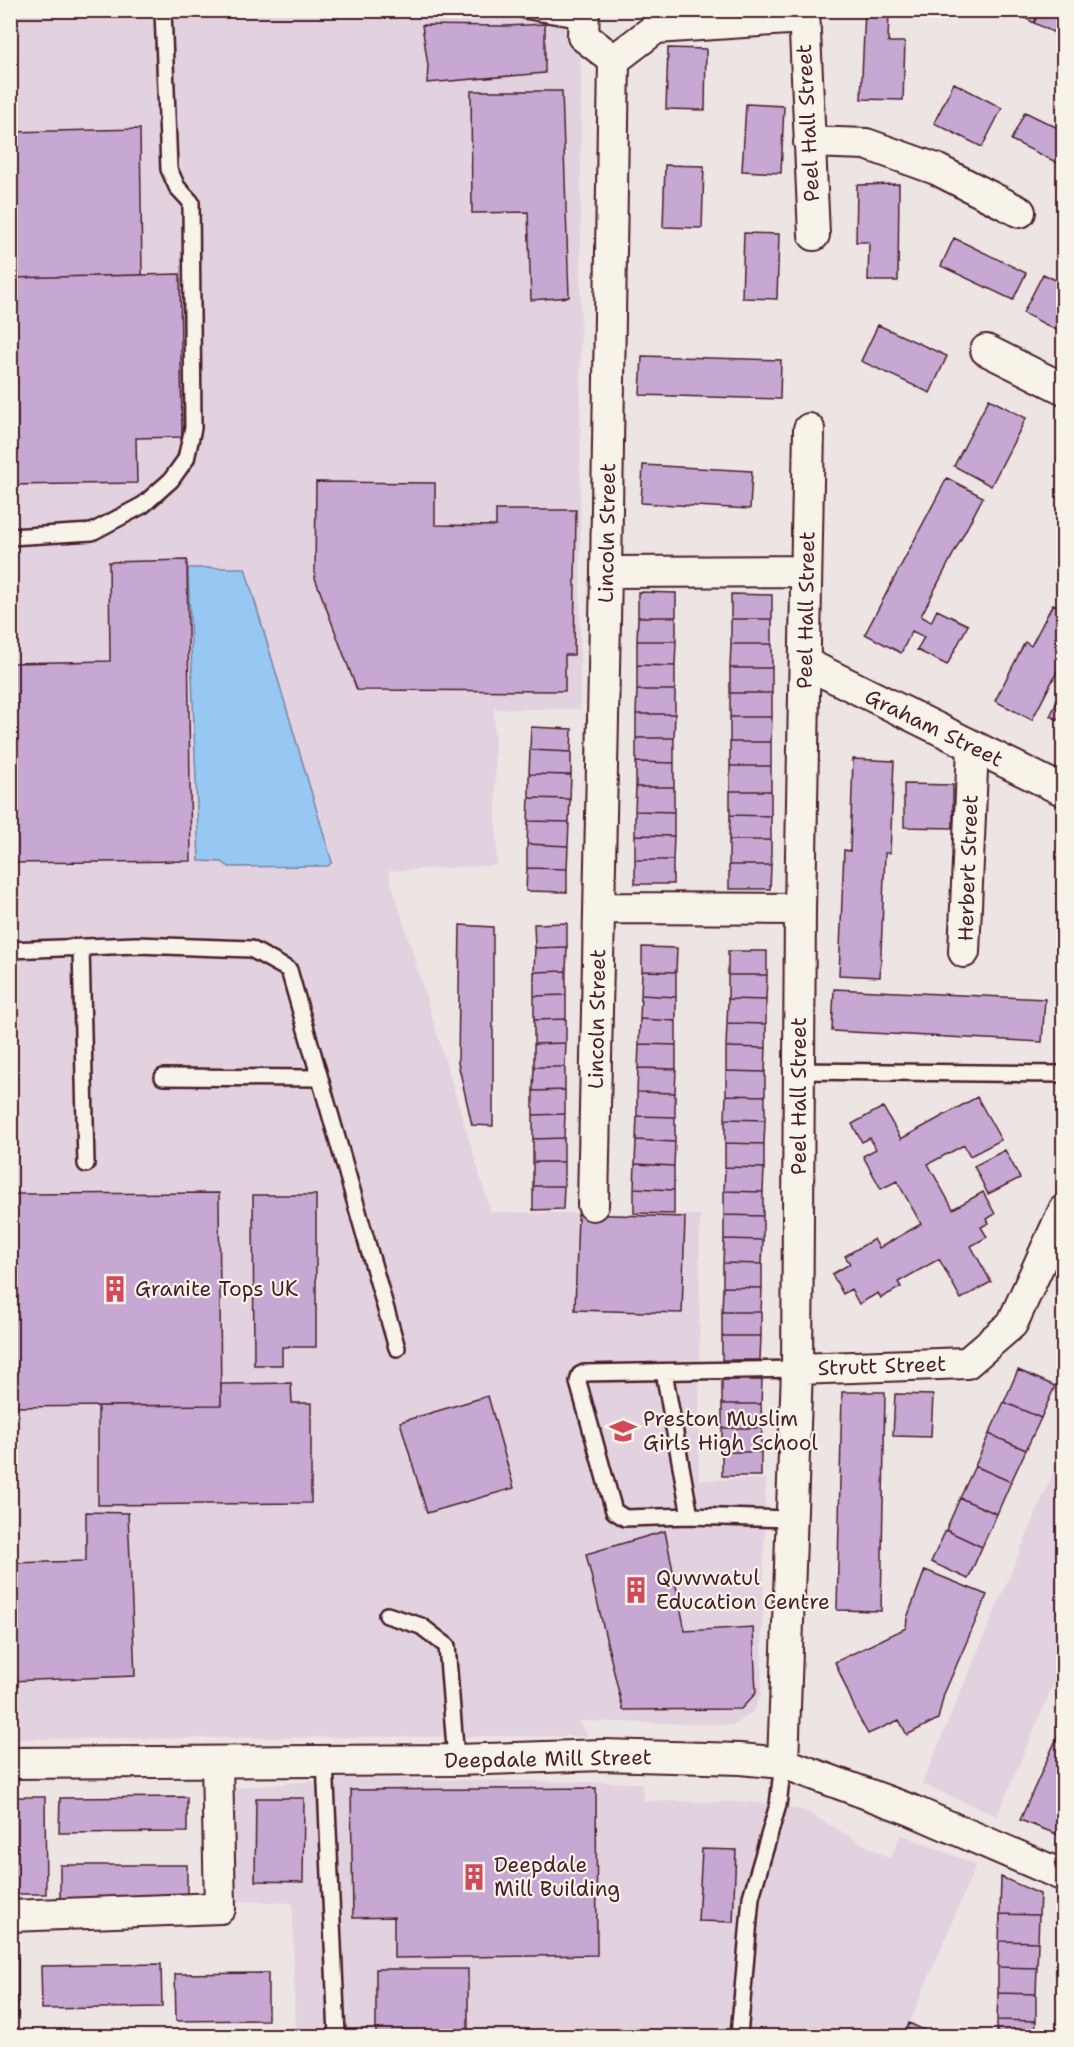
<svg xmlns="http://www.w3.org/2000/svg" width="1074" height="2047" font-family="'Shantell Sans',sans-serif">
<rect width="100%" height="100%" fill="#ede4e4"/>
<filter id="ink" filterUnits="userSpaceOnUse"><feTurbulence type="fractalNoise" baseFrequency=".0167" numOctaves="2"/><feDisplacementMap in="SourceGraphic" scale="12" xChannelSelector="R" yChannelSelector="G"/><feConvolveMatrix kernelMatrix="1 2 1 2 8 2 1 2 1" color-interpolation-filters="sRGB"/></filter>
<g filter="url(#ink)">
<path fill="#e2d2df" d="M10,11H578L581,71L580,709H494L497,865L388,871L491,1212L700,1215L699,1480L766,1479L761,1695L753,1711L735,1725L579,1721L588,1736L11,1739Z
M1063,1449V1662L997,1816L922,1784Z
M348,1778L641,1783L644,1801L750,1802L778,1805L805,1811L890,1859L901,1834L976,1865L904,2036H295L293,1903L236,1901L234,1788Z"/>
<path fill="#96c8f3" stroke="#7884a3" stroke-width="1.5" d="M188,568H245L332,862L328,866L229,867L222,862L199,861Z"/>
<path fill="#c7a8d3" stroke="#4a1f2b" stroke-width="1.5" d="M865,10H889L888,42H905L903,100L861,99Z
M1010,10H1040L1034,23Z
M1040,10H1064V31L1061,36L1034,23Z
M545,24V73L427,83L428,66L422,25L506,26Z
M668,48L706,49L705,110L666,109Z
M954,83L1002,108L982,147L934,123Z
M471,91H562L569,297L531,300L528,212L472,213Z
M746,104L784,106L781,173L742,171Z
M1025,112L1064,131V166L1011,140Z
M140,129L142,275L10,278V132Z
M665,165L704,166L702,228L663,227Z
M899,184L898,281H868L869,242H856L857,185Z
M744,233L779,234L777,299L742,298Z
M954,238L1026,273L1013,300L941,266Z
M180,274L182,437L136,438L137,483L10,485V278Z
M1043,274L1064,284V334L1023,313Z
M878,325L947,356L930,393L861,361Z
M642,356L781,360L780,399L640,395Z
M989,399L1026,418L991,486L954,466Z
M643,465L752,471L750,509L641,503Z
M947,478L983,497L921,616L931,622L937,610L968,625L947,665L917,650L924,637L912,631L901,653L865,634Z
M316,482L435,483V525L496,526V510H576L574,655H565V691L357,690L315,578Z
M187,560L191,861L10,863V663L110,661L109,562Z
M638,592L676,593V617H638Z
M731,594L772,595V619H731Z
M1053,604L1064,609V665L1061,664L1032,720L995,701L1025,642L1031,646Z
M638,617H676V641H637Z
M731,619H772V644H731Z
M637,641H676L675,666L637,665Z
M731,644H772V668H730Z
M637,665L675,666V690H637Z
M730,668H772V693H730Z
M1064,688V722L1050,716Z
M637,690H675V714H636Z
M730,693H772V717H730Z
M636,714H675L674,738H636Z
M730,717H772L771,742H730Z
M531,727L572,729L571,752L530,750Z
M636,738H674V763L636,762Z
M730,742H771V766H730Z
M530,750L571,752V775L529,774Z
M853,759L894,761L890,853H885L880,977L839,975L844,850L850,851Z
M636,762L674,763V787H636Z
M730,766H771V791H730Z
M529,774L571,775L570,799L529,798Z
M904,784L953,785V828L904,827Z
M636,787H674V812L635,811Z
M730,791H771V816L730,815Z
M529,798L570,799L569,822L528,821Z
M635,811L674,812V836L635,835Z
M730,815L771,816V840H729Z
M528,821L569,822L568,846L527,844Z
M635,835L674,836L673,860H635Z
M729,840H771V865H729Z
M527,844L568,846L567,869L527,868Z
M635,860H673V884H635Z
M729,865H771L770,889H729Z
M527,868L567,869V892L526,891Z
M567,923V947L535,948L534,924Z
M460,925L493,927V1126L472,1125L458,1063Z
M567,947L566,971L534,972L535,948Z
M642,947L677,948L676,972L642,971Z
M728,951H767V975H728Z
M566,971V995L534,996V972Z
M642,971L676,972V997L641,995Z
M728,975H767L766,1000L728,999Z
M834,989L1045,999L1042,1042L832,1031Z
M566,995V1019L534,1020V996Z
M641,995L676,997V1021L640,1019Z
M728,999L766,1000V1024L727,1023Z
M566,1019V1043L534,1044V1020Z
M640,1019L676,1021V1045L639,1044Z
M727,1023L766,1024V1048L726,1047Z
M566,1043L565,1067H534V1044Z
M639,1044L676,1045V1069L638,1068Z
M726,1047L766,1048L765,1072L726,1071Z
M534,1067H565V1090L533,1091Z
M638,1068L676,1069L675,1093L637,1092Z
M726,1071L765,1072V1096L726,1095Z
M565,1090V1114L533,1115V1091Z
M637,1092L675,1093V1117L637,1116Z
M726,1095L765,1096V1120L725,1119Z
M977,1097L1001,1140L970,1156L964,1145L928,1164L953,1209L983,1192L995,1214L987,1219L989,1223L981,1227L987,1237L971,1246L991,1282L961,1299L939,1259L898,1282L901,1287L881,1298L878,1293L859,1304L851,1289L843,1294L832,1274L850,1264L845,1256L874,1239L879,1248L921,1224L897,1181L881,1189L863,1156L876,1149L870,1138L862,1142L852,1124L883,1107L901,1139Z
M565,1114L564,1138L533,1139V1115Z
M637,1116L675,1117V1142L636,1140Z
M725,1119L765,1120L764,1144L725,1143Z
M564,1138V1162H533V1139Z
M636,1140L675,1142L674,1166L635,1164Z
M725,1143L764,1144V1168L725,1167Z
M1005,1150L1020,1178L988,1194L974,1166Z
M533,1162H564V1186H533Z
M635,1164L674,1166V1190L634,1188Z
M725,1167L764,1168L763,1192L724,1191Z
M533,1186H564L563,1209L533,1210Z
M634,1188L674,1190V1214L634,1213Z
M724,1191L763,1192V1216L724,1215Z
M219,1193L221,1405L10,1407V1194Z
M253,1195H316V1347H282V1365H254Z
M578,1214L685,1217L682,1313L575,1310Z
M724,1215L763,1216V1240L724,1239Z
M724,1239L763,1240L762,1264L723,1263Z
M723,1263L762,1264V1288L723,1287Z
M723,1287L762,1288L761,1312H722Z
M722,1312H761V1336H722Z
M722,1336H761L760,1360H722Z
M1018,1370L1055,1386L1041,1418L1004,1402Z
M722,1380H762L761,1404H722Z
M291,1383L292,1403H311V1503L98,1505V1406L221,1405V1384Z
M842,1392H885L881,1611L837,1610Z
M895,1394L933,1395L931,1437L893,1436Z
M488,1396L514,1488L427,1513L400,1422Z
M1004,1402L1041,1418L1026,1450L989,1434Z
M722,1404H761L762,1428H722Z
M722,1428H762L761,1452H722Z
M989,1434L1026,1450L1011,1482L975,1466Z
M722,1452H761V1476H722Z
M975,1466L1011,1482L997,1514L960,1498Z
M960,1498L997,1514L982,1547L946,1530Z
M86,1512L128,1513L135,1676L10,1681V1563L86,1561Z
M946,1530L982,1547L968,1579L931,1562Z
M665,1531L685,1631L753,1627L756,1693L741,1709L623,1710L586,1554Z
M925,1570L987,1595L944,1694L938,1719L907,1735L899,1720L868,1734L858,1716L835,1662L906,1628L907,1618Z
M1064,1722V1824L1059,1835L1020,1820Z
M596,1788L597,1955L394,1958V1917L353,1918L351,1790Z
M10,1797H45L46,1894H10Z
M187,1797V1832L59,1833L60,1798Z
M256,1798H304L303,1882L255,1881Z
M702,1849L736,1850L733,1922L698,1921Z
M60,1865H187V1899H60Z
M1001,1877L1040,1894L1039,1915L1000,1914Z
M1000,1914L1039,1915L1038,1942L999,1941Z
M999,1941L1038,1942L1037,1968L998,1967Z
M10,1958H18V2017H10Z
M161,1964L162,2007L42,2009L41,1966Z
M998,1967L1037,1968L1036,1994L998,1993Z
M376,1969H468V2036H376Z
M268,1973V2020L176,2021L175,1974Z
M998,1993L1036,1994V2021L997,2020Z
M997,2020L1036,2021L1035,2036H997Z
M909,2023L926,2031L925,2036H904Z"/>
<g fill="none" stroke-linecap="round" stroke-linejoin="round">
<defs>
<path id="lane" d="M524,10L584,20
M10,537L92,532L143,505L171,480L186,459L193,428L191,202L177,187L169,169L163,10
M81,947L86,1164
M10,950L136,945L251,949L289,970L397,1348
M799,1071L1064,1074
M163,1077L320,1078
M664,1372L690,1516
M792,1519L690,1516L625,1518L614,1511L578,1382L580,1375L584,1373L797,1369
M387,1615L421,1626L447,1646L456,1760
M325,1761L337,2036
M739,2036L751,1897L778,1805L783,1763"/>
<path id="street" d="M584,10L583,36L614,60
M804,10L814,235
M809,142L866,144L936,169L1020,212
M986,350L1064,389
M606,572L806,571
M805,663L1064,791
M600,908L800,909
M964,952L973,747
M593,1205L606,572L614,60L656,28L803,18
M797,1369L967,1363L1012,1324L1064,1210
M10,1763L456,1760L603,1755L740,1759L783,1763L911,1810L1064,1876
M783,1763L797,1369L800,909L809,429
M10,1916L220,1908L217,1762"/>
</defs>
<use href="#lane" stroke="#4a1f2b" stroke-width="20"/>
<use href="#street" stroke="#4a1f2b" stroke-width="34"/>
<use href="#lane" stroke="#f7f3e8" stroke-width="15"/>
<use href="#street" stroke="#f7f3e8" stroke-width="30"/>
</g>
</g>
<defs>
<symbol id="building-bare" viewBox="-9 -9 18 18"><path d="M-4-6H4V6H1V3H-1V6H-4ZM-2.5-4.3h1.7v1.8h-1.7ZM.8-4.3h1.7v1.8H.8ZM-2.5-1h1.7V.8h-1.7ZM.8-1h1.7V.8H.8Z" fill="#d1495b" stroke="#f7f3e8" stroke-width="2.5" paint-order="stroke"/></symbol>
<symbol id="school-bare" viewBox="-9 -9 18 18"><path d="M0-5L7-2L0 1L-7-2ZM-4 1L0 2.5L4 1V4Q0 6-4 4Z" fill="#d1495b" stroke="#f7f3e8" stroke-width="2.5" paint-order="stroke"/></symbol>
</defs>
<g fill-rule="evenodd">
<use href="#building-bare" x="96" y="1270" width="38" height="38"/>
<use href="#school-bare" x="604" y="1412" width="38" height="38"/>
<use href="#building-bare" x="617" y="1571" width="38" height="38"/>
<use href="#building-bare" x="455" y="1858" width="38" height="38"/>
</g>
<g text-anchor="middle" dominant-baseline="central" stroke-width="4.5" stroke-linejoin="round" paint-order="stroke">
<g font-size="21" fill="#4a1f2b" stroke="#f7f3e8">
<text transform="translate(808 123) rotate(-93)">Peel Hall Street</text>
<text transform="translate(607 533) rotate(-89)">Lincoln Street</text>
<text transform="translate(806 610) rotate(-89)">Peel Hall Street</text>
<text transform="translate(934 728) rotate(26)">Graham Street</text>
<text transform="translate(968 868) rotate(-88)">Herbert Street</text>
<text transform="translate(597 1019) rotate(-89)">Lincoln Street</text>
<text transform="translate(799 1096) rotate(-90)">Peel Hall Street</text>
<text transform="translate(882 1366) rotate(-2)">Strutt Street</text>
<text transform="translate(548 1759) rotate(-1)">Deepdale Mill Street</text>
</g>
<g font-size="21" fill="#4a1f2b" stroke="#f7f3e8" text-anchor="start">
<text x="135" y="1289">Granite Tops UK</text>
<text x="643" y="1419">Preston Muslim<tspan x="643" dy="24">Girls High School</tspan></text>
<text x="656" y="1578">Quwwatul<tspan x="656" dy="24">Education Centre</tspan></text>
<text x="494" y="1865">Deepdale<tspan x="494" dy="24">Mill Building</tspan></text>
</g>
</g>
<rect width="1074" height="2047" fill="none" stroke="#f7f3e8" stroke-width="36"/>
<rect x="18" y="18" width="1038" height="2011" fill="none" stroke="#4a1f2b" stroke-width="2" filter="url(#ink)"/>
</svg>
